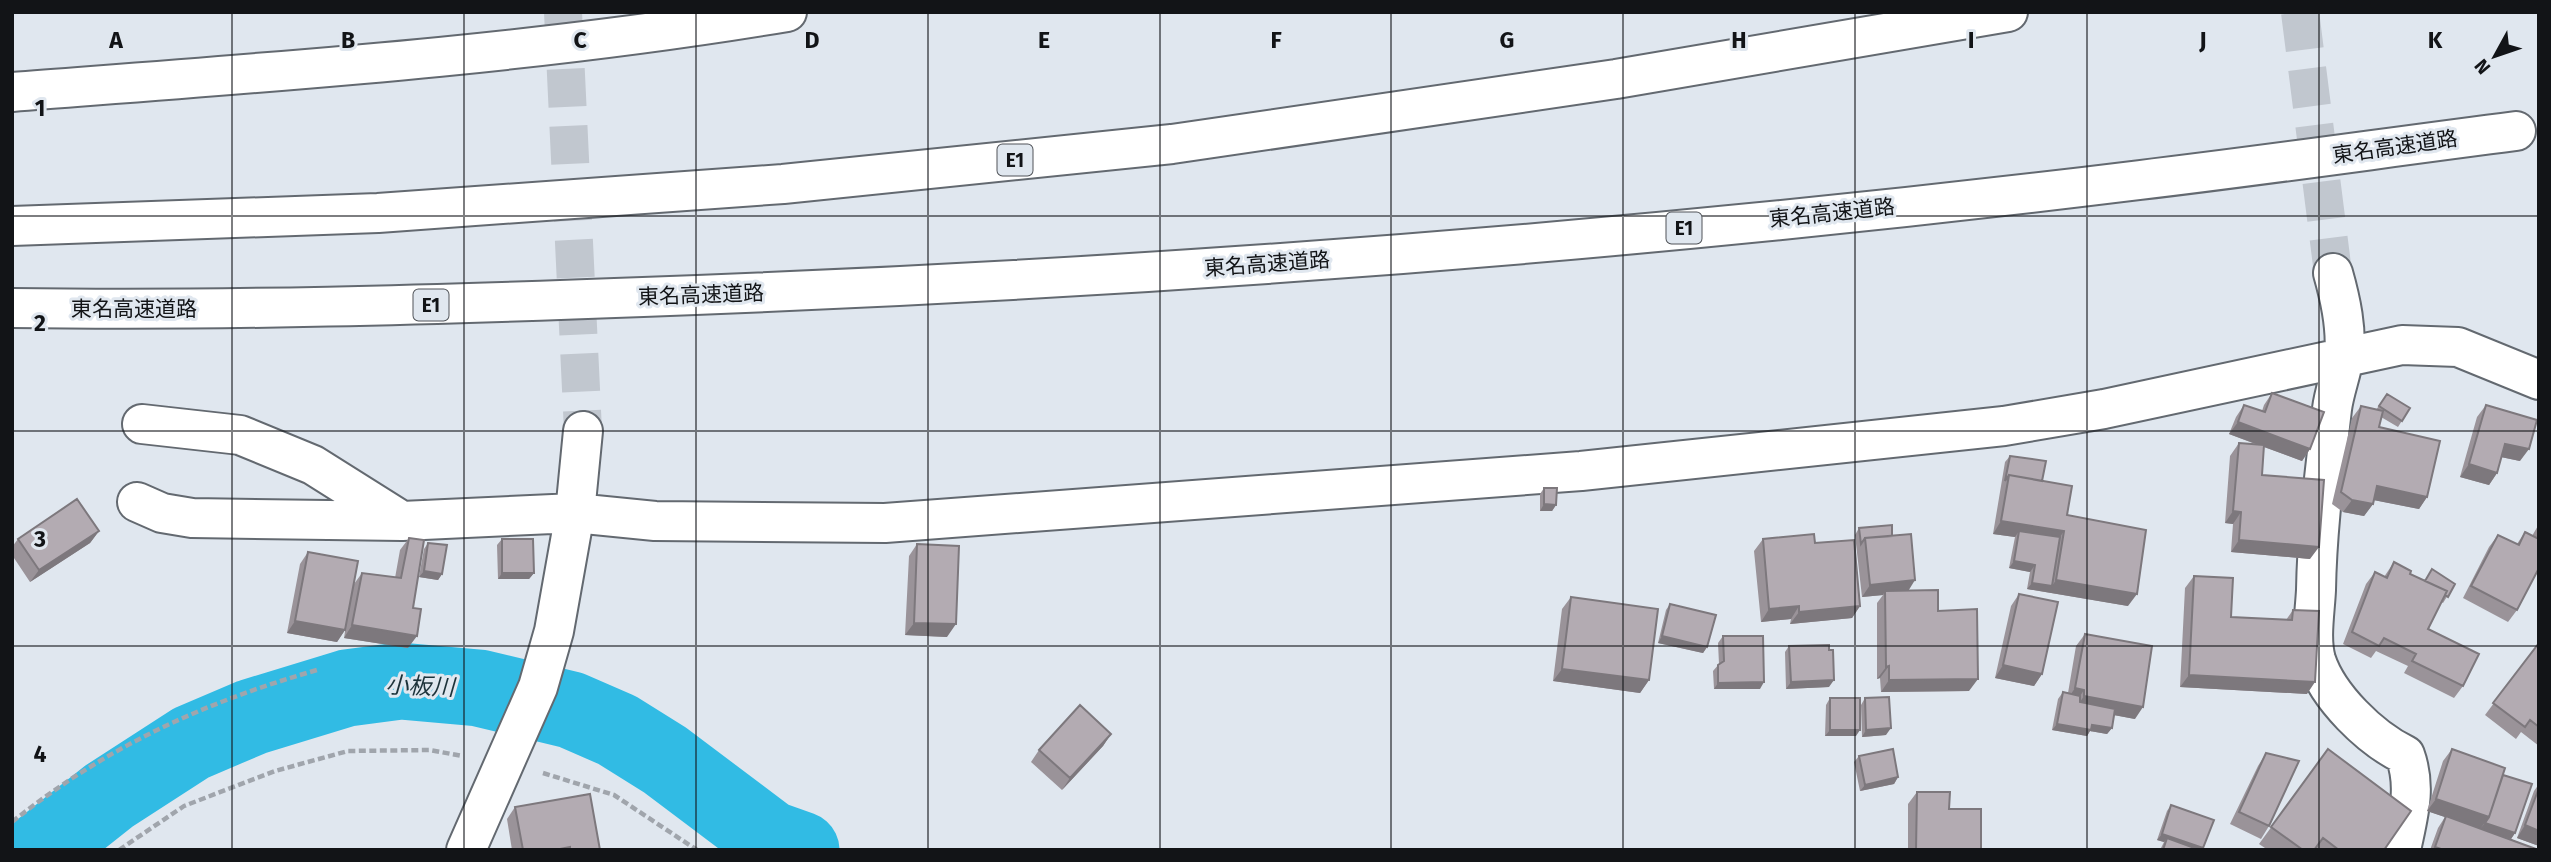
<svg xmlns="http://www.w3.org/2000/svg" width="2551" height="862" font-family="'Fira Sans','Noto Sans JP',sans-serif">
<rect width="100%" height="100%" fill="#e0e7ef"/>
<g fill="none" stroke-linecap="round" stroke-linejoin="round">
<path stroke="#31bbe4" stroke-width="77" d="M41,850L109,796L191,743L252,717L347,688L400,681L479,688L571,710L617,730L665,760L770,839L801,850"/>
<path stroke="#c1c7cf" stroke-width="38" stroke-dasharray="38 19" stroke-linecap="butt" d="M563,12L583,431
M2300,12L2333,273"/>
<defs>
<path id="street" d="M2333,273C2341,301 2347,329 2344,357C2341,375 2334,392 2332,409C2325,470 2317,530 2316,590C2315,612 2310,639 2316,660C2328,697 2370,738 2405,755C2417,788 2408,816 2401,850
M142,424L240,435L313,465L402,521
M137,502L162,513L192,518L402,521L575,513L583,431
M466,850L538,687L554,631L575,513L655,521L885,523L1581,471L2004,426L2104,409L2402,345L2458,347L2539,380"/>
<path id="highway" d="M12,92C271,72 530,55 787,12
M12,226L378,213L783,184L1172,144L1616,79L2008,12
M12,308C223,311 433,305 643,297C1143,279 1644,241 2140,180C2266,165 2391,147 2516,131"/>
</defs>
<use href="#street" stroke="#636970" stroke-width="42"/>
<use href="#highway" stroke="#636970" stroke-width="42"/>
<path stroke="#a0a5ac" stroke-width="4.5" stroke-dasharray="7 3.5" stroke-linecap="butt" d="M543,773L614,795L697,850
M12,822C106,747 202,703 317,670
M119,850L184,806L275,771L348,751L430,750L462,756"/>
<use href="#street" stroke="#fff" stroke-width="38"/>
<use href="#highway" stroke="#fff" stroke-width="38"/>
</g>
<path fill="#9a9399" d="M2272,393L2310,449L2302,461L2264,447L2262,475L2310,559L2231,552L2233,524L2225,523L2230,456L2239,443L2258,445L2229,434L2236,417L2244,405L2262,411L2264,405Z
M2387,394L2410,408L2398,427L2381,417L2379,427L2427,497L2419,509L2374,500L2373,504L2364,516L2343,512L2332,504L2352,418L2361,406L2376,410Z
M2486,405L2520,461L2501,457L2497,473L2489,485L2460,477L2477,417Z
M2010,456L2042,481L2128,606L2027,589L2030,572L2009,568L2015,537L1993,534L2005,462Z
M1544,488L1556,505L1552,511H1540V494Z
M2539,524V568L2517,610L2508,622L2463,598L2489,547L2498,535L2517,544L2525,532L2532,536Z
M1859,528L1892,536L1908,591L1938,611L1969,691L1881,692L1880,678L1877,679V603L1883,595L1862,597L1855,535Z
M99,531L90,543L30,582L12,555V547L18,539Z
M409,538L413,608L408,648L344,638L347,619L345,630L337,642L287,633L300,564L308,552L354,584L362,573L395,578L400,550Z
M502,539L534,573L529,579H498L497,545Z
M1763,539L1815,543L1860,606L1852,618L1790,624L1791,619L1761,622L1754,551Z
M428,543L442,574L438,580L419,577L424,549Z
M917,544L947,637L905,635L909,556Z
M2394,562L2410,574L2424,581L2455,584L2443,603L2441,602L2428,629L2463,686L2454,698L2404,673L2408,666L2376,651L2371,658L2343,644L2366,584L2375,572L2384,577Z
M2194,576L2231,617L2286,620L2293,610L2307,694L2180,687L2185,588Z
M2019,594L2042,674L2034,686L1995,678L2011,606Z
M1571,597L1649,680L1640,693L1553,681L1562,609Z
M1670,604L1707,647L1703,653L1658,643L1666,610Z
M2085,634L2135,719L2114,715L2112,728L2107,734L2090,731L2087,736L2052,730L2058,699L2063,692L2068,693L2076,646Z
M1723,636L1760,689H1714L1713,671L1719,664L1718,643Z
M2539,643V746L2521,732L2516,739L2485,715Z
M1789,646L1829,687L1786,689L1785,652Z
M1830,698L1856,736H1825L1826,705Z
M1865,698L1886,735L1862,737L1861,705Z
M1111,734L1103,746L1062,790L1031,762L1039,750Z
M2328,749L2384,850H2268L2259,844Z
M2452,749L2503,775L2515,833L2511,839L2536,850H2430L2438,828L2445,817L2427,811L2443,761Z
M2266,753L2269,826L2261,839L2230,824L2258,766Z
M1859,756L1898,777L1894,784L1860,791L1854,762Z
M2539,784V846L2517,838L2534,791Z
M1917,792L1949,809L1981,850H1908V804Z
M2171,805L2202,850H2160L2164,842L2157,840L2167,811Z
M515,807L600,850H512L507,819Z"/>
<path fill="#7d787d" d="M2238,422L2310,449L2302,461L2229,434Z
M2505,444L2529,449L2520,461L2496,456Z
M2469,464L2497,473L2489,485L2460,477Z
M2377,486L2427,497L2419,509L2368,499Z
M2352,500L2373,504L2364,516L2343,512Z
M1544,504L1556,505L1552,511H1540Z
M2233,511L2241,512L2233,524L2225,523Z
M2001,521L2064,531L2056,543L2019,531L2015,537L1993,534Z
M99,531L90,543L30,582L39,570Z
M2239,540L2319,547L2310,559L2231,552Z
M2014,561L2035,565L2030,572L2009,568Z
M424,571L442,574L438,580L419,577Z
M502,573H534L529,579H498Z
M1915,580L1907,593L1885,591L1883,595L1862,597L1870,585Z
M2056,580L2137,594L2128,606L2027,589L2032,583L2052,586Z
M1799,606L1791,619L1761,622L1769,609Z
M1860,606L1852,618L1790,624L1799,612Z
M295,621L345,630L337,642L287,633Z
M914,623L956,624L947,637L905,635Z
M352,625L417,636L408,648L344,638Z
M1662,636L1707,647L1703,653L1658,643Z
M2003,665L2042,674L2034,686L1995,678Z
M1889,666L1880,678L1877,679L1886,667Z
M1562,669L1649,680L1640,693L1553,681Z
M2189,675L2315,682L2307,694L2180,687Z
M1978,679L1969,691L1881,692L1889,680Z
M1834,680L1829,687L1786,689L1791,682Z
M1764,682L1760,689H1714L1718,683Z
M2075,688L2084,690L2076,702L2067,700Z
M2084,696L2143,707L2135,719L2076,708Z
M2057,724L2092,725L2112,728L2107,734L2090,731L2087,736L2052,730Z
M1891,728L1886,735L1862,737L1866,730Z
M1830,730H1860L1856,736H1825Z
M1111,734L1103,746L1062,790L1070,778Z
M1898,777L1894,784L1860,791L1865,785Z
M2436,799L2489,817L2480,829L2427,811Z
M2485,823L2515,833L2511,839L2480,829Z
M2525,825L2539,831V846L2517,838Z
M2162,834L2203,848L2202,850H2185L2167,838L2164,842L2157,840Z"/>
<path fill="#b3abb2" stroke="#7d787d" stroke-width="2" d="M2272,393L2324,412L2310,449L2238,422L2244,405L2265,412Z
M2387,394L2410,408L2402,421L2379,406Z
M2486,405L2537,420L2529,449L2505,444L2497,473L2469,464Z
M2361,406L2383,411L2379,427L2440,441L2427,497L2377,486L2373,504L2352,500L2341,492Z
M2239,443L2264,445L2262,475L2324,480L2319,547L2239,540L2241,512L2233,511Z
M2010,456L2046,461L2042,481L2009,475L2005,481Z
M2009,475L2072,486L2067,515L2146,530L2137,594L2056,580L2064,531L2001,521Z
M1544,488H1557L1556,505L1544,504Z
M77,499L99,531L39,570L18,539Z
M1892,525V536L1865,538L1861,544L1859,528Z
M2019,531L2060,537L2052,586L2032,583L2035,565L2014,561Z
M2525,532L2539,539V568L2517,610L2471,586L2498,535L2519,545Z
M1814,534L1815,543L1854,540L1860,606L1799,612V606L1769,609L1763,539Z
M1911,534L1915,580L1870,585L1865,538Z
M409,538L424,540L413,608L421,609L417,636L352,625L362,573L401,578Z
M502,539H533L534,573H502Z
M428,543L447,545L442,574L424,571Z
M917,544L959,546L956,624L914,623Z
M308,552L358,561L345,630L295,621Z
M2394,562L2411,571L2410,574L2447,591L2428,629L2479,654L2463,686L2412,661L2416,654L2384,638L2379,646L2352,632L2375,572L2387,578Z
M2432,569L2455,584L2448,597L2445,595L2447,591L2425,581Z
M2194,576L2233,578L2231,617L2292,620L2293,610L2319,611L2315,682L2189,675Z
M1938,590V611L1977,609L1978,679L1889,680V666L1886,667L1885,591Z
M2019,594L2058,602L2042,674L2003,665Z
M1571,597L1658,609L1649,680L1562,669Z
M1670,604L1716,615L1707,647L1662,636Z
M2085,634L2152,646L2143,707L2084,696V690L2075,688Z
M1723,636H1763L1764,682L1718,683V665L1724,661Z
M2539,643V727L2530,720L2525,727L2493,703Z
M1829,645V650H1833L1834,680L1791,682L1789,646Z
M2063,692L2080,696V702L2115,709L2112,728L2092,725L2091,730L2057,724Z
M1889,697L1891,728L1866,730L1865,698Z
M1830,698H1860V730H1830Z
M1080,705L1111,734L1070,778L1039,750Z
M1893,749L1898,777L1865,785L1859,756Z
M2328,749L2411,811L2384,850H2339L2323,838L2314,850H2303L2271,827Z
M2452,749L2505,768L2489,817L2436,799Z
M2266,753L2299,761L2269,826L2239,812Z
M2503,775L2532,784L2515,833L2485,823L2489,817Z
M2539,788V831L2525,825Z
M1917,792H1950L1949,809H1981V850H1916Z
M590,794L600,850H570V847L555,850H523L515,807Z
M2171,805L2214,820L2203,848L2162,834Z
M2446,816L2536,849V850H2444L2435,847Z
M2167,838L2200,850H2163Z"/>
<path fill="none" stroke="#121417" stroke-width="2" stroke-opacity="0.55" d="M232,12V850M464,12V850M696,12V850M928,12V850M1160,12V850M1391,12V850M1623,12V850M1855,12V850M2087,12V850M2319,12V850M12,216H2539M12,431H2539M12,646H2539"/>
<g text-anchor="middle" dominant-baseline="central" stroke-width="6" stroke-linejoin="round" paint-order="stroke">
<g fill="#e0e7ef" stroke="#505358" stroke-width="2">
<rect x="997.5" y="144.5" width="35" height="31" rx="5"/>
<rect x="1666.5" y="212.5" width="35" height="31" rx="5"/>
<rect x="413.5" y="289.5" width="35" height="31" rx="5"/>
</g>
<g font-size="19" font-weight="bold" fill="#121417">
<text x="1015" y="160">E1</text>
<text x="1684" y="228">E1</text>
<text x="431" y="305">E1</text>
</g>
<g font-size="21" fill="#121417" stroke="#e0e7ef">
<text transform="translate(2395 147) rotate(-8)">東名高速道路</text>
<text transform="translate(1832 213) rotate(-6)">東名高速道路</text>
<text transform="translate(1267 264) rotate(-4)">東名高速道路</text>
<text transform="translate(701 295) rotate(-2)">東名高速道路</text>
<text x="134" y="309">東名高速道路</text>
</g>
<g font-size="23" font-style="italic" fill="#1c323a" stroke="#e0e7ef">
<text transform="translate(420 686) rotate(2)">小板川</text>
</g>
</g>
<g font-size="23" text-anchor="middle" font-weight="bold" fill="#121417" stroke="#e0e7ef" stroke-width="6" stroke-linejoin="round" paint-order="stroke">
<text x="116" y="48">A</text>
<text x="348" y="48">B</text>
<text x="580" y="48">C</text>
<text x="812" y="48">D</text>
<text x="1044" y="48">E</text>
<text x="1276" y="48">F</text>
<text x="1507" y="48">G</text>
<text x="1739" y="48">H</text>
<text x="1971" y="48">I</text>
<text x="2203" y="48">J</text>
<text x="2435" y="48">K</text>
<text x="40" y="116">1</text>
<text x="40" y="331">2</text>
<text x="40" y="547">3</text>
<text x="40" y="762">4</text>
</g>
<rect width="2551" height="862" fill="none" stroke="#121417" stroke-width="28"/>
<g transform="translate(2495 56) rotate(230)" stroke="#e0e7ef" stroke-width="5" paint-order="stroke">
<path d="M0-5L12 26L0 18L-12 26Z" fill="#121417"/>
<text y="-10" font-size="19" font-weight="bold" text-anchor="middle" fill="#121417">N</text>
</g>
</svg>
